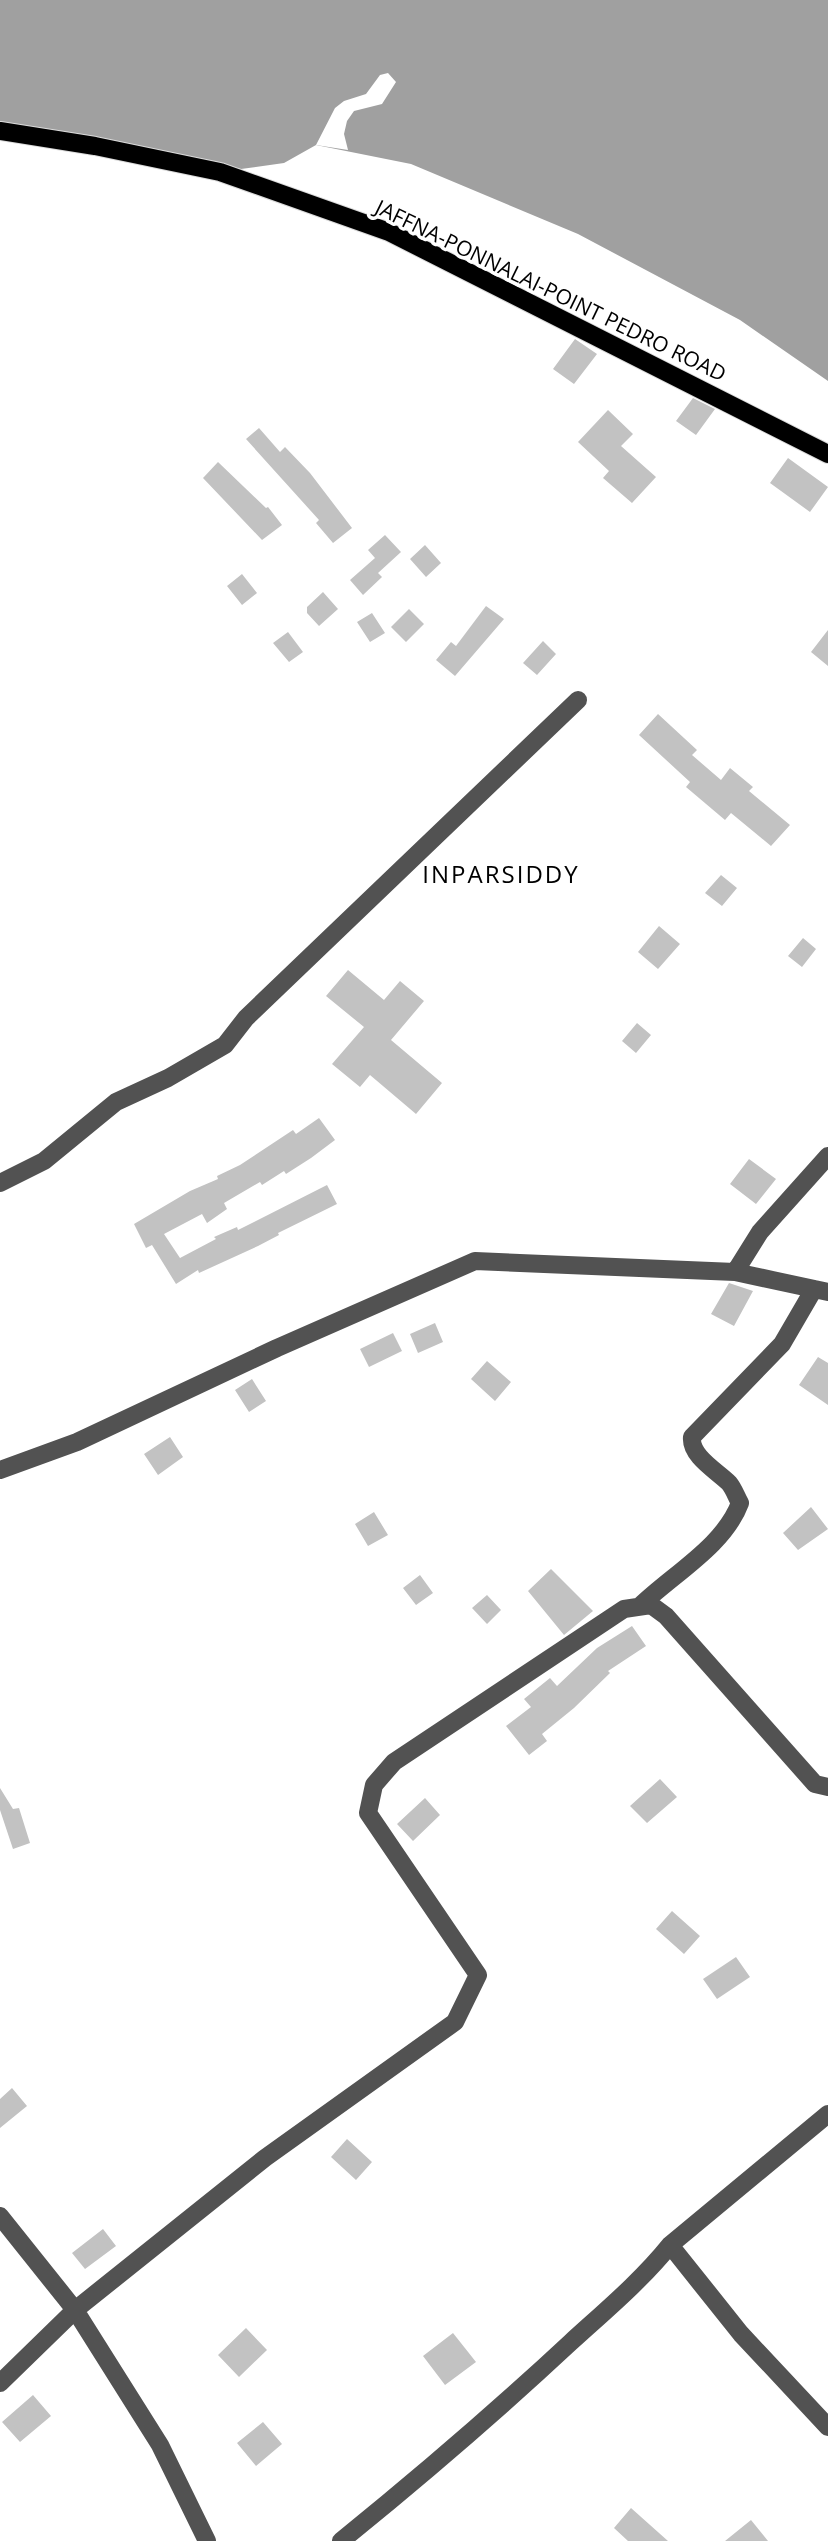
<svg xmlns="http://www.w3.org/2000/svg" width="828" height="2541" font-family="'Open Sans',sans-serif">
<rect width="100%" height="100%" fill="#fff"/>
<path fill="#a0a0a0" d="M0,0H828V381L740,320L578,234L411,164L316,145L284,163L241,169L0,126Z"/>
<path fill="#fff" d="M388,73L396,82L382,104L354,111L347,121L344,134L348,150L316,145L335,108L344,101L366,94L380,75Z"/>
<path fill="#c2c2c2" d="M575,339L597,354L574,384L553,369Z
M693,398L715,409L696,435L676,421Z
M608,410L633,434L621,446L656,477L632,503L603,478L609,471L578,442Z
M259,428L280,452L285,447L310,473L352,528L333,543L316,523L319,520L246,439Z
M788,458L828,487L810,512L770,483Z
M218,462L266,508L268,507L282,525L262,540L203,478Z
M385,535L401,552L378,573L382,577L363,595L350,580L375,558L368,550Z
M425,545L441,563L426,577L410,559Z
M242,574L257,593L242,605L227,586Z
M323,592L338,609L319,626L307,613V607Z
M486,606L504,619L455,676L436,660L451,642L456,646Z
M409,609L424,624L406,642L391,627Z
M372,613L385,633L370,642L357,622Z
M828,630V666L811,652Z
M288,632L303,652L289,662L273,643Z
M543,641L556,654L537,675L523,663Z
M658,714L697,750L692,755L721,780L730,768L753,787L749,791L790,825L771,846L731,813L725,820L686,787L690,782L639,735Z
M721,875L737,888L722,906L705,893Z
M659,926L680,944L658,969L638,952Z
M803,938L816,949L802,967L788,956Z
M348,970L384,1000L400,981L424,1001L391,1040L442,1083L416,1114L370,1075L360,1087L332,1064L364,1027L326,996Z
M637,1023L651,1035L636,1053L622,1041Z
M319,1118L335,1140L311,1158L286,1174L284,1171L262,1185L260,1182L224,1203L227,1209L207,1223L202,1214L164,1234L180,1258L216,1239L214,1237L237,1227L238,1230L327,1185L337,1204L278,1233L279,1235L258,1246L199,1273L198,1270L176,1284L152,1245L146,1248L134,1224L190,1191L218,1179L217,1176L240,1165L293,1130L296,1134Z
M749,1159L776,1179L756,1204L730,1184Z
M729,1283L753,1291L734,1326L711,1314Z
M435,1323L443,1342L418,1353L410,1334Z
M393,1333L402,1351L369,1367L360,1349Z
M818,1357L828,1363V1405L799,1385Z
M487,1361L511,1382L495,1401L471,1379Z
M252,1379L266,1401L249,1412L235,1390Z
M170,1437L183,1457L158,1475L144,1454Z
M811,1507L828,1529L798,1550L783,1533Z
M374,1512L388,1535L368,1546L355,1524Z
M551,1569L593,1611L564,1635L528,1591Z
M420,1575L433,1593L416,1605L403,1588Z
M487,1595L501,1610L487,1624L472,1608Z
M632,1626L646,1646L608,1671L610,1673L574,1708L542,1734L547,1741L529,1755L506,1726L531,1707L524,1699L550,1678L557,1686L597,1648Z
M660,1779L677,1797L647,1823L630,1806Z
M0,1788L13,1809L19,1808L30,1843L13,1849L0,1810Z
M425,1798L440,1815L413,1841L397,1824Z
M672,1911L700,1936L684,1954L656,1929Z
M736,1957L750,1977L717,1999L703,1979Z
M12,2088L27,2106L0,2128V2099Z
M347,2139L372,2162L356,2180L331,2157Z
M103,2229L116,2246L85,2269L72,2253Z
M246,2328L267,2350L239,2377L218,2355Z
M453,2333L476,2362L445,2385L423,2356Z
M33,2395L51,2416L20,2442L2,2422Z
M263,2422L282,2444L256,2466L237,2443Z
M631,2508L668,2541H628L614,2528Z
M751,2520L768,2541H725Z"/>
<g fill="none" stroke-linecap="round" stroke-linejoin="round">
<defs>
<path id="major" d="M0,131L95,146L220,172L389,232L828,454"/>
</defs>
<use href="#major" stroke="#dbdbdb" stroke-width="20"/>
<path stroke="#525252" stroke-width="18" d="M0,1183L44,1161L116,1102L168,1078L225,1045L246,1018L578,700
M735,1272L760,1232L828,1156
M0,1470L77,1442L277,1348L475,1261L735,1272L828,1292
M640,1606C673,1574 724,1546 740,1503C736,1496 734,1489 729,1483C717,1471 690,1456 692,1437L782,1344L814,1289
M0,2216L75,2310L160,2445L207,2541
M670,2245L741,2334L828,2427
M0,2383L75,2310L265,2158L455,2022L478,1975L368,1813L374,1785L394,1762L624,1609L651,1605L666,1616L815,1784L828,1787
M341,2541C420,2477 497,2411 571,2342C605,2311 641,2281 670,2245L828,2114"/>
<use href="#major" stroke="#000" stroke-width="18"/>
</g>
<g text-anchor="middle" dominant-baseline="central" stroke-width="7" stroke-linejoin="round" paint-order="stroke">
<g font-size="21" fill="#000" stroke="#fff">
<text transform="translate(551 290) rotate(26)">JAFFNA-PONNALAI-POINT PEDRO ROAD</text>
</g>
<g font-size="24" letter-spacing="2" fill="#000" stroke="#fff">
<text x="501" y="873">INPARSIDDY</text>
</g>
</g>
</svg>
